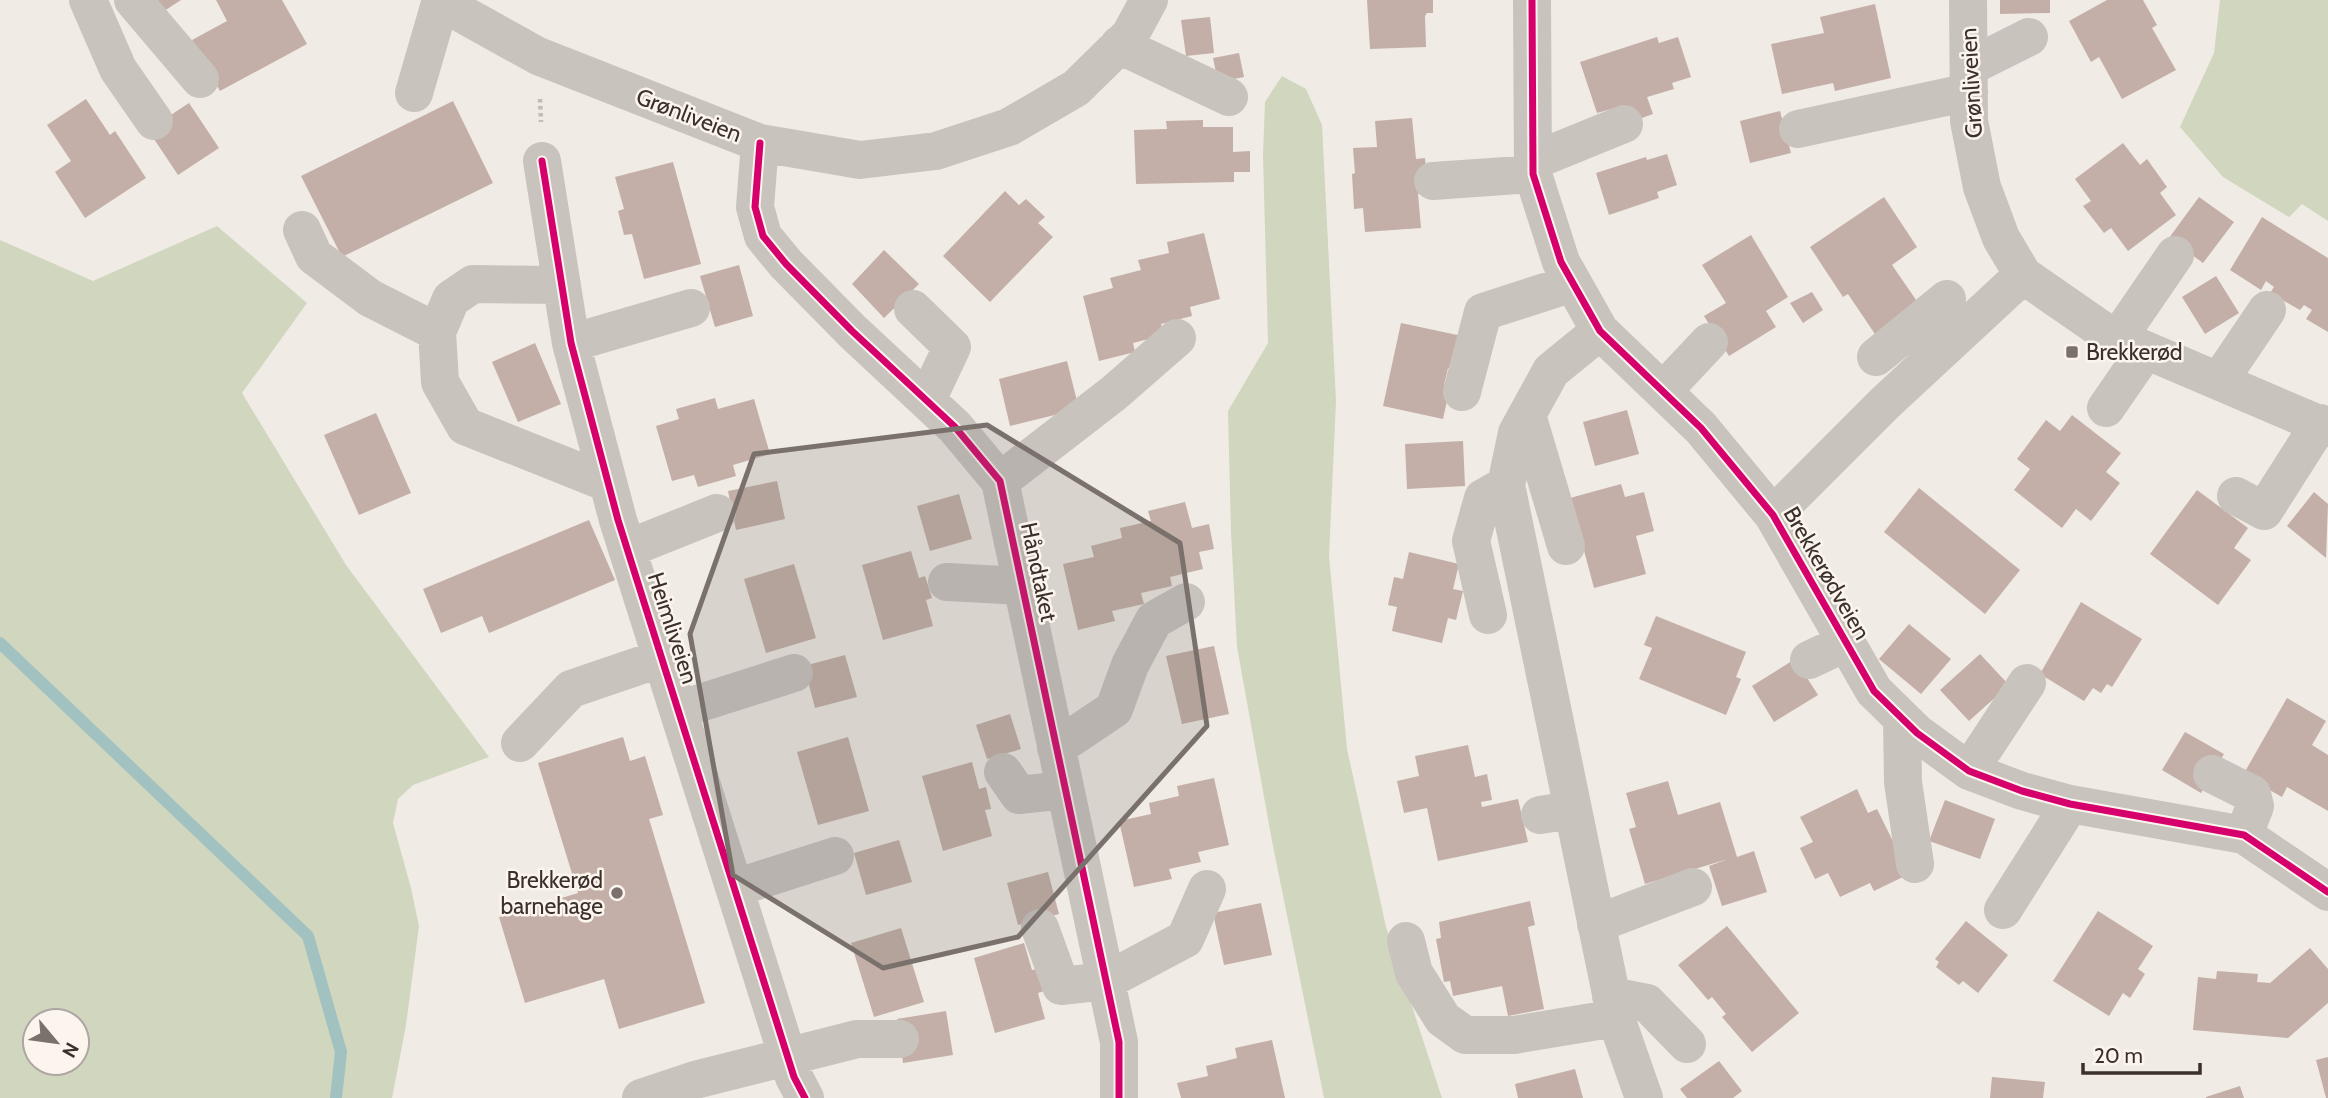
<svg xmlns="http://www.w3.org/2000/svg" width="2328" height="1098" font-family="Cabin,sans-serif">
<rect width="100%" height="100%" fill="#f0ebe5"/>
<path fill="#d1d6bf" fill-rule="evenodd" d="M2220,0H2328V221L2302,204L2289,217L2223,177L2180,127L2214,53Z
M1282,76L1306,89L1322,125L1336,401L1329,556L1347,749L1386,927L1442,1098H1324L1272,841L1237,647L1231,532L1228,411L1268,343L1263,155L1265,102Z
M217,226L307,303L242,393L346,565L489,757L413,785L398,799L393,823L411,888L419,926L406,1025L392,1098H0V240L93,281ZM35,1021H77V1063H35Z"/>
<g fill="none" stroke-linecap="round" stroke-linejoin="round">
<path stroke="#a1c2c1" stroke-width="12" d="M0,643L308,936L341,1052L336,1098"/>
</g>
<path fill="#c3afa7" d="M148,0H181L158,15Z
M216,0H282L307,44L220,91L192,40L227,21Z
M1367,0H1433V13H1427L1425,16L1426,47L1370,49Z
M2000,0H2050V13L2000,14Z
M2107,0H2143L2157,25L2152,28L2176,70L2122,99L2099,57L2091,62L2069,21Z
M1875,4L1891,78L1835,91L1833,83L1782,94L1771,44L1824,33L1820,17Z
M1210,17L1214,53L1186,56L1181,20Z
M1657,37L1659,43L1678,37L1691,77L1672,83L1674,89L1647,97L1653,114L1628,123L1623,106L1597,113L1580,62Z
M1239,53L1244,77L1218,82L1213,58Z
M86,99L110,135L115,131L146,178L85,218L55,172L71,161L47,125Z
M453,101L493,183L342,257L301,176Z
M189,103L219,148L178,175L148,130Z
M1780,111L1791,153L1750,163L1740,121Z
M1412,118L1416,159L1425,158L1428,194H1418L1421,228L1365,232L1363,208L1354,209L1352,174L1355,173L1353,148L1377,147L1375,121Z
M1203,120V127H1233V152L1250,151V172H1234V182L1136,184L1134,130L1167,129L1166,121Z
M2123,143L2140,165L2147,159L2167,187L2160,193L2176,215L2128,251L2111,228L2104,233L2083,206L2091,201L2075,179Z
M1667,154L1677,185L1657,192L1659,198L1609,215L1596,173L1646,157L1647,160Z
M673,162L701,264L644,279L632,234L624,235L618,211L624,209L615,177Z
M1005,191L1019,205L1026,199L1045,217L1038,223L1053,237L990,302L943,256Z
M1884,197L1917,247L1892,265L1923,310L1879,340L1848,294L1843,297L1810,247Z
M2199,197L2234,222L2203,263L2169,238Z
M2262,217L2328,258V332L2306,319L2312,310L2304,305L2300,310L2270,293L2274,287L2266,281L2261,290L2230,270Z
M1204,233L1220,299L1190,307L1192,316L1161,324L1164,335L1133,343L1135,352L1099,361L1083,296L1113,288L1110,278L1141,270L1138,260L1169,253L1167,242Z
M1751,235L1788,297L1766,311L1776,327L1729,356L1704,316L1726,303L1702,265Z
M884,250L919,284L884,318L852,284Z
M739,265L753,316L715,327L700,276Z
M2216,276L2239,313L2205,334L2182,297Z
M1812,292L1823,310L1803,323L1790,303Z
M1401,323L1462,336L1455,370L1448,368L1444,385L1450,387L1443,419L1383,406Z
M535,343L561,404L518,422L492,362Z
M1067,361L1079,409L1010,426L999,379Z
M715,398L718,409L754,399L770,454L733,465L736,476L698,487L694,475L672,481L656,426L679,419L676,409Z
M1627,410L1639,454L1595,466L1583,422Z
M376,413L411,493L359,515L324,435Z
M2072,415L2121,453L2106,472L2120,483L2091,521L2076,509L2062,528L2014,490L2030,469L2017,459L2046,420L2060,431Z
M1463,441L1465,486L1407,489L1405,444Z
M777,481L785,519L736,530L728,491Z
M1621,484L1625,497L1644,492L1654,531L1636,536L1646,574L1594,588L1570,498Z
M1919,488L2020,570L1985,614L1884,532Z
M2197,490L2248,528L2234,548L2251,560L2218,605L2150,554Z
M2314,492L2328,504L2326,558L2287,526Z
M959,494L972,539L930,551L917,506Z
M1185,502L1192,528L1209,524L1214,549L1199,552L1203,569L1170,577L1172,586L1141,593L1144,604L1112,611L1115,621L1078,630L1063,564L1094,557L1091,546L1122,538L1120,528L1151,521L1148,511Z
M589,520L615,580L489,633L482,616L441,633L423,589Z
M911,551L919,578L925,576L932,598L926,600L933,626L883,640L862,565Z
M1409,552L1459,564L1453,589L1463,591L1456,620L1448,618L1442,643L1392,631L1397,607L1388,605L1394,577L1403,579Z
M794,564L816,638L766,653L744,579Z
M2081,602L2142,639L2112,687L2107,684L2101,693L2093,688L2084,701L2040,674Z
M1656,616L1746,652L1736,677L1741,679L1726,715L1639,679L1652,648L1644,645Z
M1909,624L1951,659L1921,694L1879,659Z
M1214,646L1229,714L1182,724L1166,656Z
M1980,654L2009,685L1969,721L1940,690Z
M845,655L857,697L815,708L804,666Z
M1795,659L1818,695L1774,722L1752,686Z
M2287,698L2326,721L2312,745L2328,755V811L2287,787L2282,797L2243,775Z
M1010,714L1021,749L987,759L976,725Z
M2185,732L2224,754L2201,793L2162,770Z
M623,737L630,761L645,756L663,815L649,819L705,1003L619,1029L604,979L525,1003L499,917L578,893L538,763Z
M848,737L869,811L818,825L797,752Z
M1468,745L1475,777L1487,774L1492,800L1481,802L1482,807L1518,799L1528,842L1438,861L1427,808L1404,813L1397,781L1419,776L1415,756Z
M972,762L979,789L986,787L991,809L985,810L992,836L943,851L922,776Z
M1214,778L1229,845L1198,852L1201,862L1169,869L1172,879L1134,887L1119,821L1151,814L1149,803L1179,796L1177,786Z
M1668,781L1678,815L1720,802L1737,857L1754,851L1767,892L1722,906L1709,866L1728,859L1645,884L1629,829L1636,827L1626,793Z
M1857,789L1868,813L1877,809L1909,874L1874,891L1870,883L1840,897L1828,873L1815,879L1800,848L1813,842L1800,817Z
M1945,800L1995,819L1980,859L1929,841Z
M899,840L912,882L866,895L854,853Z
M1048,872L1059,914L1018,925L1007,883Z
M1530,901L1535,925L1528,927L1544,1009L1508,1016L1502,986L1453,996L1450,981L1444,982L1436,939L1441,938L1439,922Z
M1261,903L1272,955L1224,965L1213,913Z
M2098,911L2153,946L2138,969L2145,974L2130,998L2123,993L2109,1016L2053,981Z
M1966,921L2008,955L1978,993L1963,981L1959,985L1936,967L1939,962L1935,959Z
M1727,926L1799,1013L1752,1052L1722,1017L1726,1014L1712,997L1708,1000L1678,965Z
M901,928L924,1002L874,1017L851,943Z
M1024,943L1032,970L1038,969L1044,991L1038,993L1045,1019L995,1033L974,958Z
M2310,948L2328,969V1003L2288,1038L2193,1030L2198,977L2216,979L2217,971L2258,974L2257,982L2270,983Z
M946,1011L953,1055L903,1063L897,1019Z
M1272,1040L1285,1098H1181L1177,1083L1208,1076L1206,1066L1237,1058L1235,1048Z
M2328,1057V1098H2326L2316,1060Z
M1719,1061L1742,1091L1733,1098H1687L1680,1089Z
M1575,1069L1583,1098H1518L1515,1084Z
M1992,1077L2045,1082L2043,1098H1990Z
M2240,1086L2244,1098H2206V1097Z"/>
<g fill="none" stroke-linecap="round" stroke-linejoin="round">
<path stroke="#c2bbb6" stroke-width="4.5" stroke-dasharray="3.5 3.5" stroke-linecap="butt" d="M540,99L541,122"/>
<path stroke="#c9c3be" stroke-width="38" d="M88,0L118,69L154,121
M133,0L200,79
M443,0L455,10L538,56L760,143L860,160L936,151L1009,127L1076,88L1130,35L1149,0
M1532,0L1533,174L1561,262L1600,331L1701,428L1773,515L1874,691L1917,733L1969,771L2022,791L2070,804L2244,835L2328,892
M1968,0L1969,121L1982,187L2001,238L2023,275L2108,334L2328,428
M1119,45L1229,97
M1969,67L2029,37
M414,93L441,0
M1798,129L1969,92
M760,143L755,207L763,236L786,264L852,331L955,427L1000,481L1119,1042V1098
M542,161L571,343L618,520L794,1077L805,1098
M1533,161L1624,124
M1433,181L1533,174
M302,230L314,256L370,298L437,332
M562,285L473,284L451,299L437,332L440,382L465,426L608,483
M913,309L952,347L927,400
M1600,331L1551,371L1517,433L1506,485L1616,1018L1644,1098
M2118,338L2175,255
M571,343L691,308
M1876,357L1947,299
M2219,381L2267,310
M1663,391L1709,342
M1462,392L1483,312L1573,283
M2106,408L2146,350
M1527,415L1566,546
M1000,481L1114,393L1177,338
M2236,496L2264,511L2320,423
M1773,515L1885,403L2023,275
M627,549L717,513
M947,582L1022,586
M1488,615L1471,541L1483,498L1506,485
M1809,660L1845,643
M678,710L794,673
M1902,719L1903,782L1915,864
M520,743L571,689L662,658
M1056,748L1114,709L1130,665L1154,620L1186,602
M1969,771L2027,683
M1003,772L1019,795L1065,790
M2212,774L2252,794L2255,806L2244,835
M1540,815L1572,810
M735,888L835,856
M2003,910L2070,804
M1596,924L1693,887
M1040,928L1061,986L1106,981L1185,939L1207,889
M1406,941L1414,973L1443,1019L1465,1035H1514L1616,1018
M1611,996L1647,1003L1687,1044
M641,1098L695,1080L857,1039H900"/>
<defs>
<path id="cycleway" d="M1532,0L1533,174L1561,262L1600,331L1701,428L1773,515L1874,691L1917,733L1969,771L2022,791L2070,804L2244,835L2328,892
M760,143L755,207L763,236L786,264L852,331L955,427L1000,481L1119,1042V1098
M542,161L571,343L618,520L794,1077L805,1098"/>
</defs>
<use href="#cycleway" stroke="#fbf5ee" stroke-width="11"/>
<use href="#cycleway" stroke="#d6006c" stroke-width="7"/>
</g>
<path fill="#7a716c" fill-opacity="0.2" stroke="#7a716c" stroke-width="5" stroke-linejoin="round" d="M987,425L1180,543L1207,726L1018,937L883,968L733,875L690,634L754,454Z"/>
<g fill="#7a716c" stroke="#fbf5ee" stroke-width="2.5">
<rect x="2065" y="345" width="14" height="14" rx="3.5"/>
<circle cx="617" cy="893" r="7"/>
</g>
<g text-anchor="middle" dominant-baseline="central" stroke-width="5" stroke-linejoin="round" paint-order="stroke">
<g font-size="23" fill="#3b302b" stroke="#fbf5ee">
<text transform="translate(1971 83) rotate(-93)">Grønliveien</text>
<text transform="translate(689 115) rotate(21)">Grønliveien</text>
<text transform="translate(1039 572) rotate(78)">Håndtaket</text>
<text transform="translate(1827 573) rotate(60)">Brekkerødveien</text>
<text transform="translate(673 628) rotate(72)">Heimliveien</text>
</g>
<g font-size="23" fill="#3b302b" stroke="#fbf5ee" text-anchor="start">
<text x="2086" y="352">Brekkerød</text>
<text x="603" y="880" text-anchor="end">Brekkerød<tspan x="603" dy="26">barnehage</tspan></text>
</g>
</g>
<g transform="translate(56 1042) rotate(119)"><circle r="33" fill="#fbf5ee" stroke="#aea6a0" stroke-width="2"/>
<path d="M0-5L12 26L0 18L-12 26Z" fill="#7a716c"/>
<text y="-10" font-size="19" font-weight="bold" text-anchor="middle" fill="#3b302b">N</text>
</g>
<path d="M2083 1063v10h117v-10" fill="none" stroke="#3b302b" stroke-width="3.5"/>
<text x="2094" y="1063" font-size="21" fill="#3b302b" stroke="#fbf5ee" stroke-width="5" paint-order="stroke">20 m</text>
</svg>
